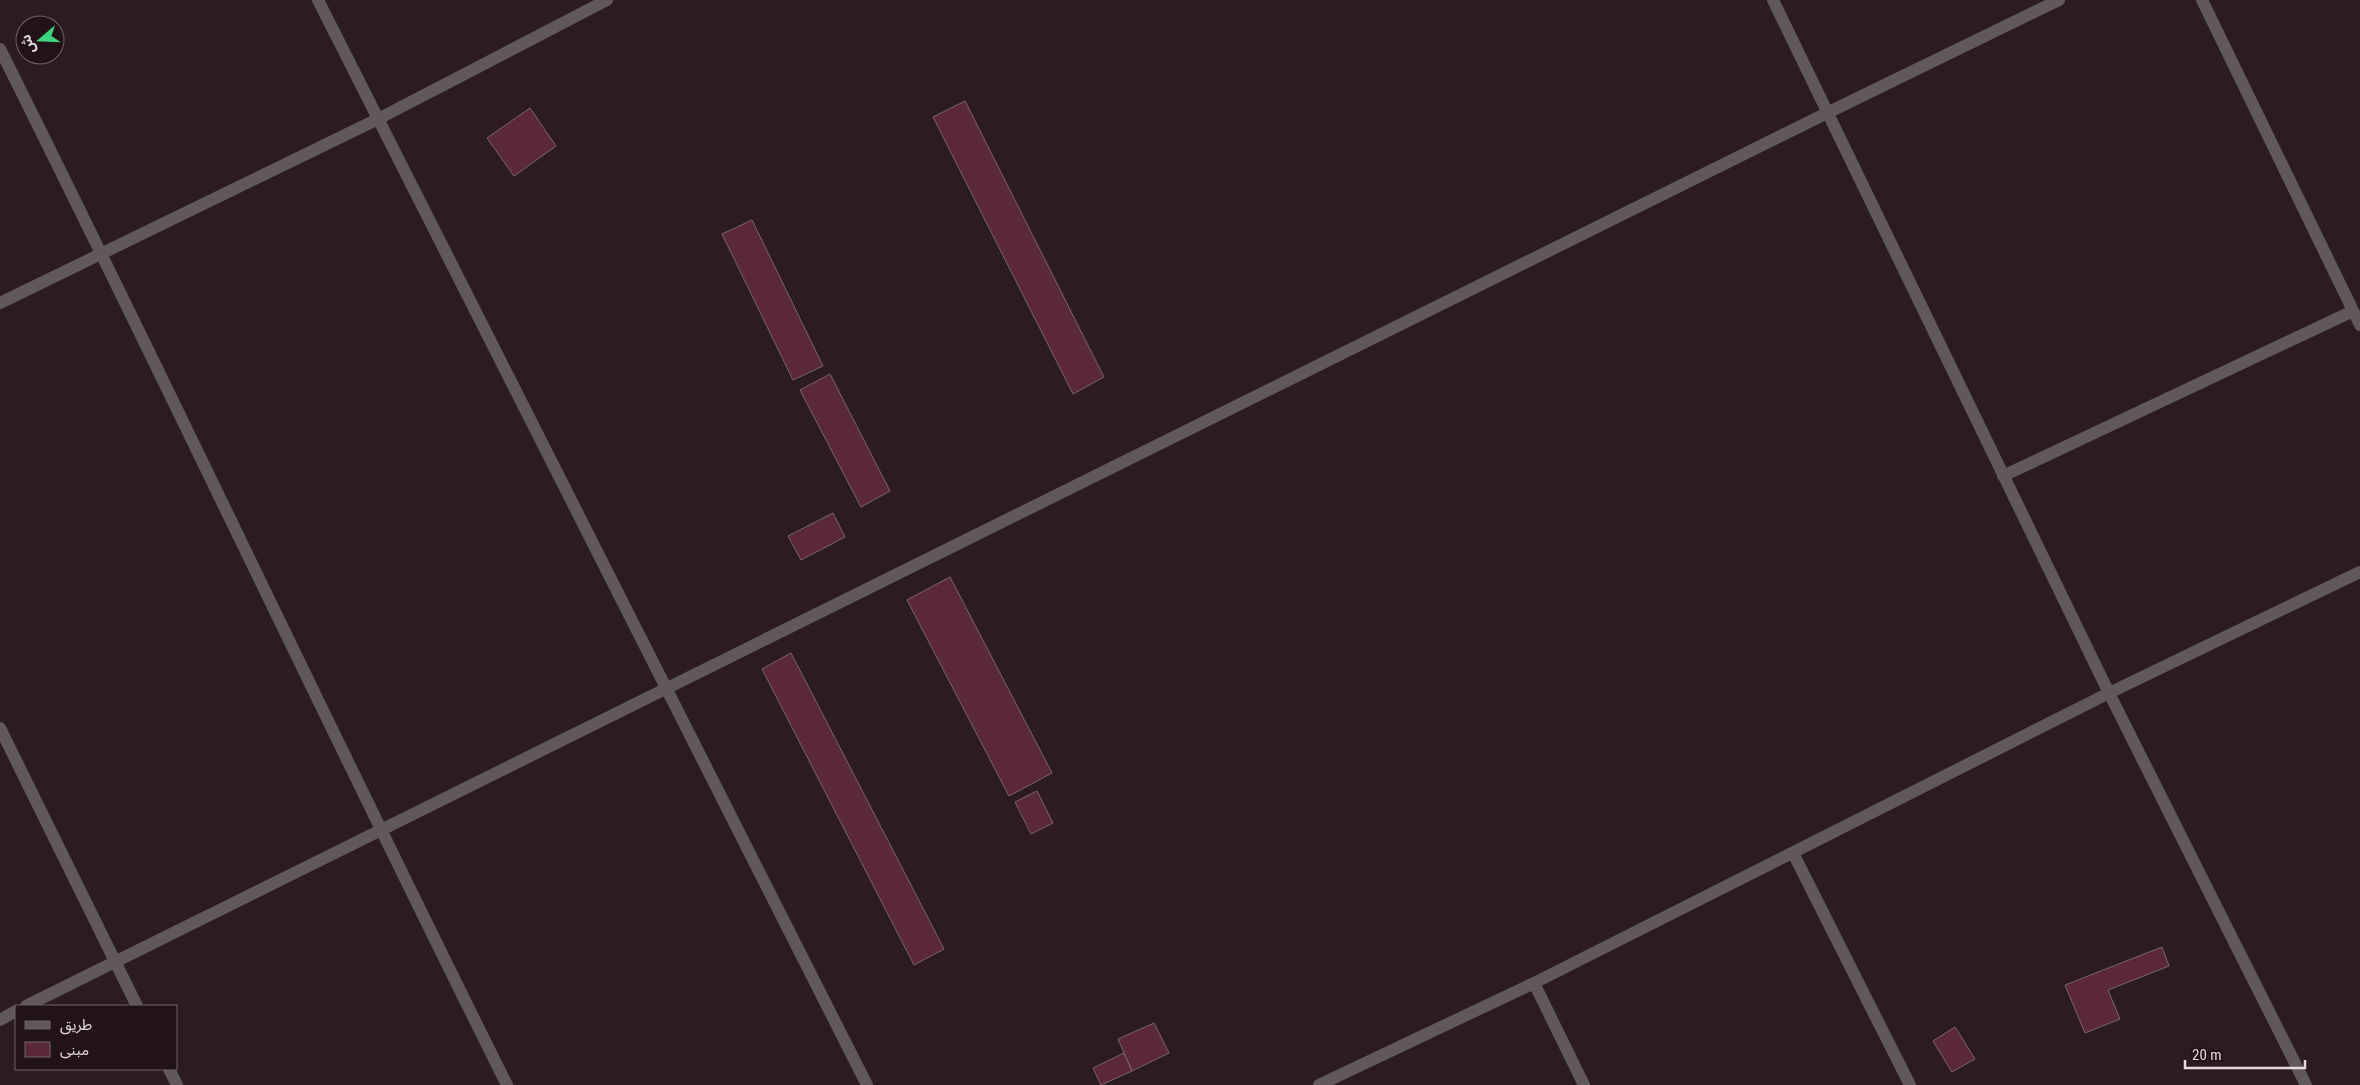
<svg xmlns="http://www.w3.org/2000/svg" width="2360" height="1085" font-family="'Roboto Condensed','Noto Sans Arabic',sans-serif">
<rect width="100%" height="100%" fill="#2c1c21"/>
<path fill="#5a283a" stroke="#7a666c" d="M965,101L1104,377L1073,394L933,117Z
M530,108L556,146L514,176L487,138Z
M752,220L823,366L793,380L722,234Z
M830,374L890,491L861,507L800,390Z
M833,513L845,537L801,560L788,536Z
M950,577L1052,773L1009,796L907,600Z
M791,653L944,949L914,965L762,669Z
M1037,791L1053,823L1031,834L1015,802Z
M2162,947L2169,966L2108,990L2120,1019L2085,1033L2065,985Z
M1154,1023L1169,1053L1132,1071L1118,1039Z
M1955,1027L1975,1059L1952,1072L1933,1041Z
M1124,1053L1132,1071L1101,1085L1093,1068Z"/>
<g fill="none" stroke-linecap="round" stroke-linejoin="round">
<path stroke="#61585a" stroke-width="12" d="M318,0L867,1085
M1773,0L2109,693L2306,1085
M2202,0L2360,325
M0,49C172,393 335,741 507,1085
M0,303L378,119L607,0
M2003,476L2353,311
M0,728L137,1006
M1793,853L1910,1085
M1534,983L1584,1085
M26,1006L1827,113L2059,0
M0,1020L16,1011
M169,1069L177,1085
M1319,1085L1534,983L2109,693L2360,572"/>
</g>
<rect x="15" y="1005" width="162" height="65" fill="#221318" stroke="#706367"/>
<rect x="25" y="1021" width="25" height="8" fill="#61585a" stroke="#706367"/>
<text x="60" y="1030" font-size="15" fill="#e5dadd">طريق</text>
<rect x="25" y="1042" width="25" height="15" fill="#5a283a" stroke="#706367"/>
<text x="60" y="1055" font-size="15" fill="#e5dadd">مبنى</text>
<g transform="translate(40 40) rotate(251)"><circle r="24" fill="#221318" stroke="#706367"/>
<path d="M0-4L9 19L0 12L-9 19Z" fill="#3ed77d"/>
<text y="-8" font-size="14" font-weight="bold" text-anchor="middle" fill="#e5dadd">ش</text>
</g>
<path d="M2185 1060v8h120v-8" fill="none" stroke="#e5dadd" stroke-width="2.5"/>
<text x="2192" y="1060" font-size="15" fill="#e5dadd" stroke="#221318" stroke-width="4" paint-order="stroke">20 m</text>
</svg>
